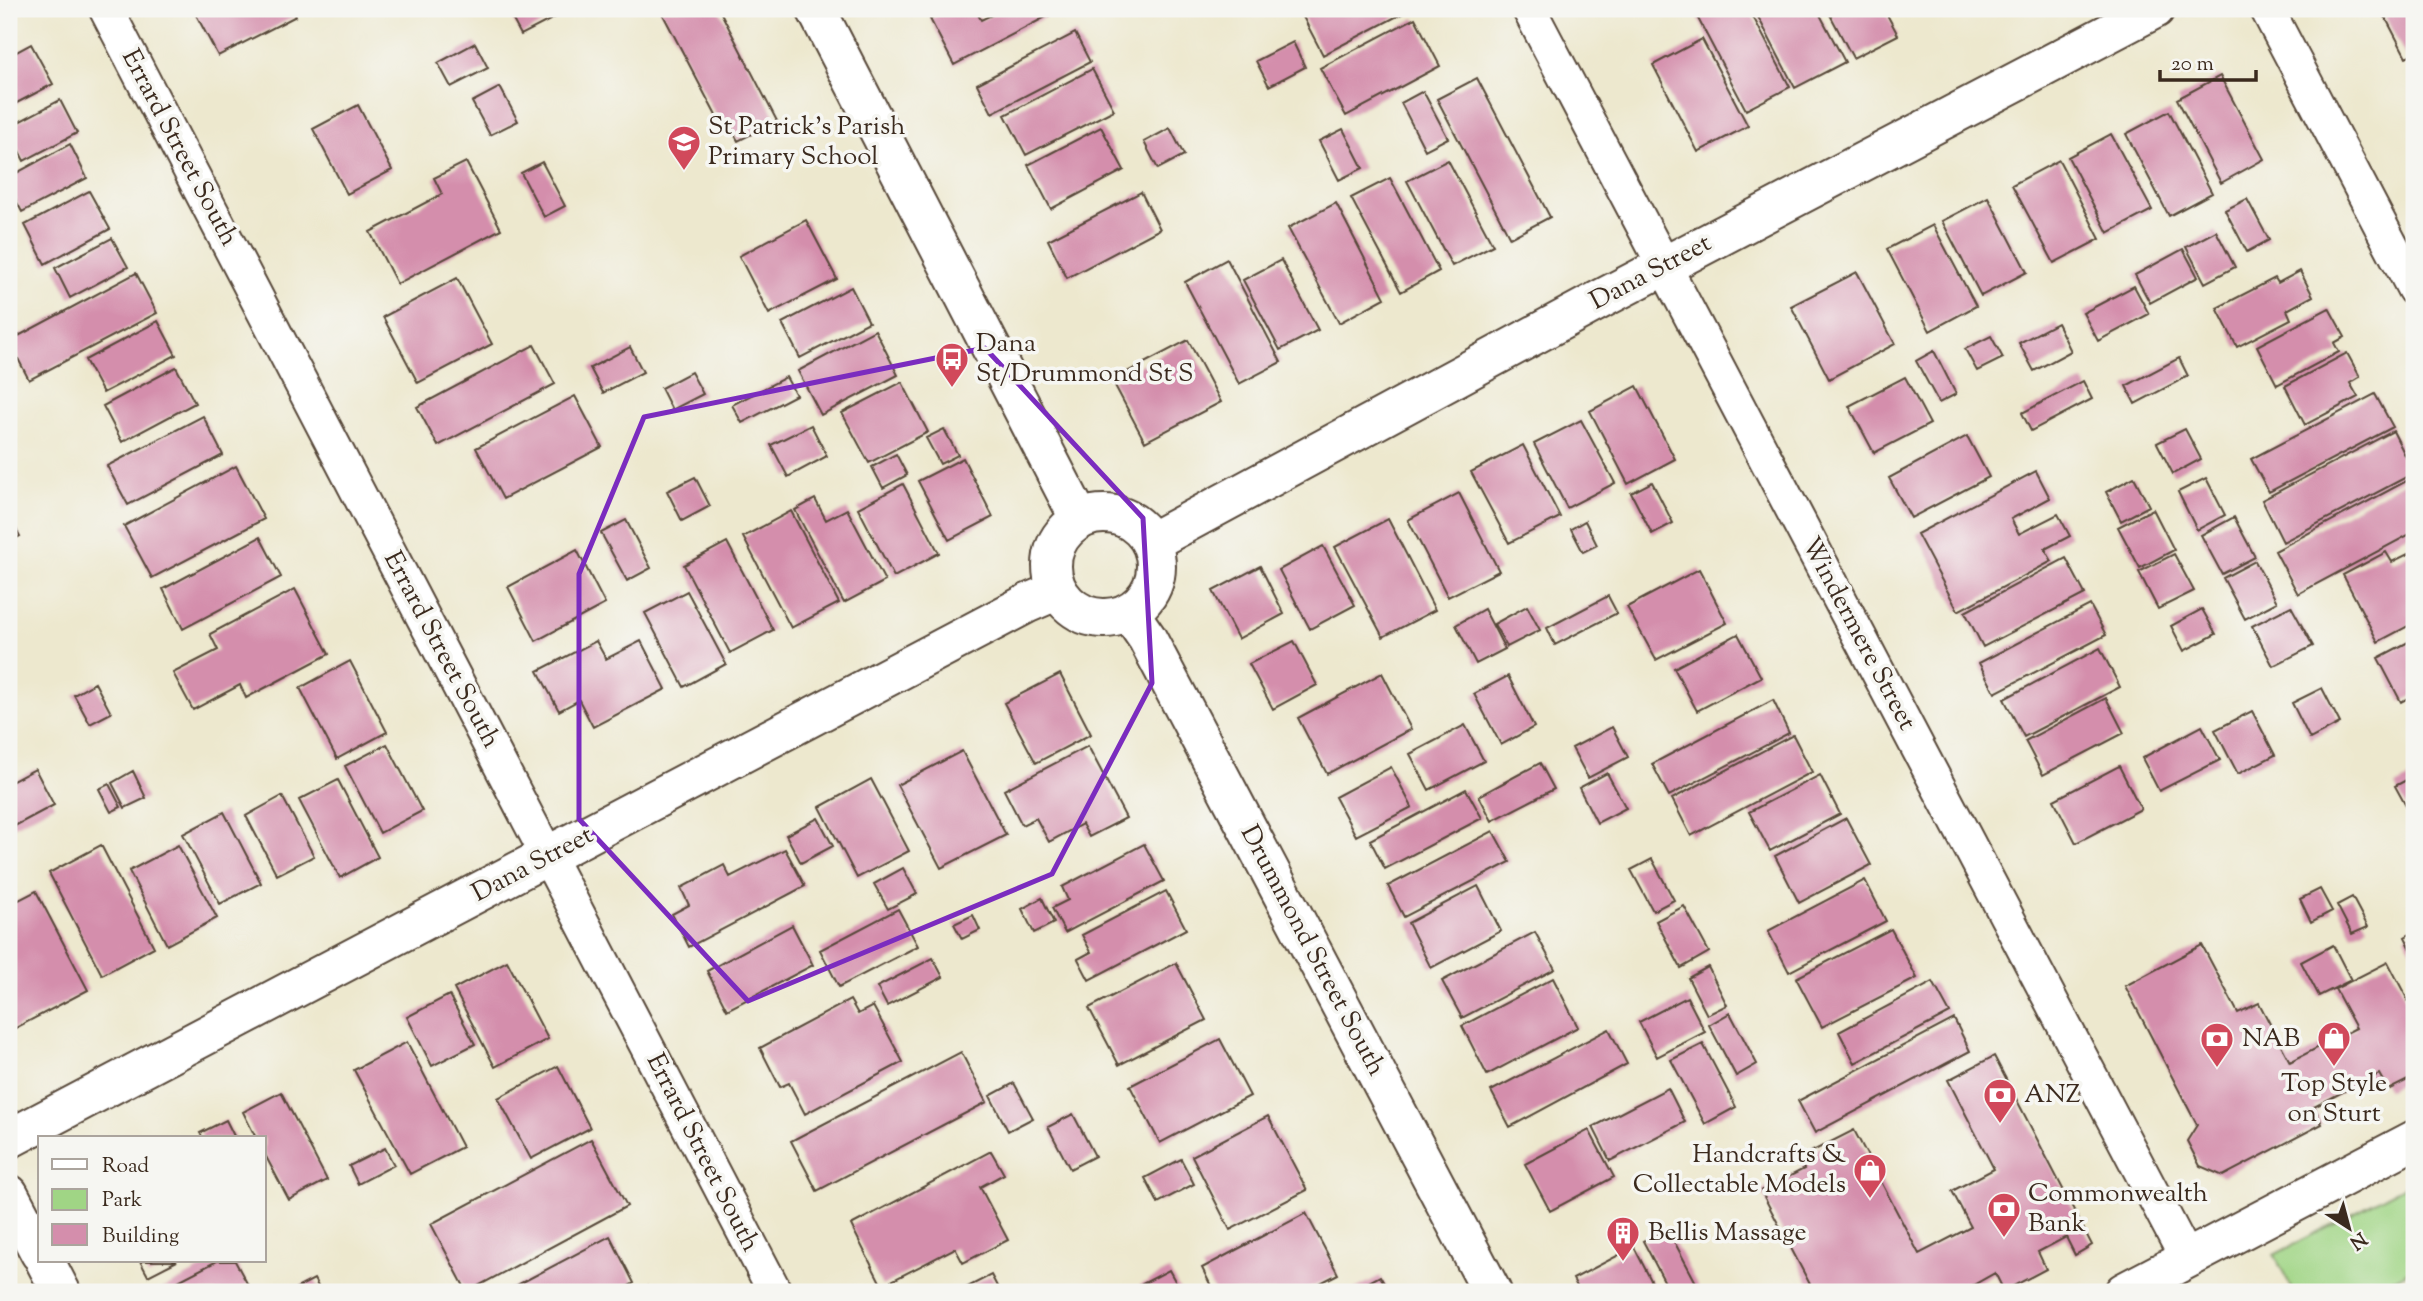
<svg xmlns="http://www.w3.org/2000/svg" width="2423" height="1301" font-family="'Sorts Mill Goudy',serif">
<rect width="100%" height="100%" fill="#f6f6f2"/>
<filter id="ink" filterUnits="userSpaceOnUse"><feTurbulence type="fractalNoise" baseFrequency=".0143" numOctaves="2"/><feDisplacementMap in="SourceGraphic" scale="14" xChannelSelector="R" yChannelSelector="G"/><feConvolveMatrix kernelMatrix="1 2 1 2 8 2 1 2 1" color-interpolation-filters="sRGB"/></filter>
<filter id="wash" filterUnits="userSpaceOnUse"><feTurbulence type="fractalNoise" baseFrequency=".00686" numOctaves="4" result="noise"/><feDisplacementMap in="SourceGraphic" scale="28" xChannelSelector="R" yChannelSelector="G"/><feGaussianBlur stdDeviation="1.57" result="paint"/><feColorMatrix in="noise" values="0 0 0 0 0 0 0 0 0 0 0 0 0 0 0 0 0 1.4 0 .05"/><feComposite in="paint" operator="in"/></filter>
<g filter="url(#wash)">
<rect width="100%" height="100%" fill="#ede8ce"/>
<path fill="#a0d585" stroke="#6e8052" stroke-width="2" d="M2414,1181V1268L2369,1292H2294L2274,1255Z"/>
<g id="blocks">
<path fill="#d48eac" d="M193,9H292L296,16L218,56Z
M507,9H571L521,35Z
M660,9H719L777,121L738,141L730,126L723,129Z
M950,9H975L981,20L1004,9H1061L954,65L930,19Z
M1308,9H1411L1323,55L1301,13Z
M1693,9H1749L1790,87L1746,110Z
M1754,9H1817L1845,62L1795,88Z
M1827,9H1884L1898,35L1853,58Z
M2381,9H2414V53L2406,57Z
M1415,18L1440,66L1346,116L1320,68Z
M1075,33L1090,62L992,113L977,84Z
M1702,39L1748,126L1698,152L1653,65Z
M1293,42L1305,67L1269,86L1256,61Z
M475,43L488,68L451,87L438,63Z
M31,44L53,84L9,107V56Z
M1092,69L1114,110L1026,155L1005,115Z
M2220,76L2264,159L2221,183L2177,99Z
M1477,78L1550,217L1510,238L1437,99Z
M500,87L518,121L490,135L472,102Z
M1423,91L1448,138L1425,150L1401,103Z
M60,100L77,133L24,161L9,131V127Z
M358,105L392,170L347,194L313,129Z
M2169,111L2212,193L2169,216L2126,134Z
M1101,127L1124,170L1051,209L1028,165Z
M1170,128L1184,155L1158,169L1144,142Z
M1343,129L1363,168L1339,180L1319,141Z
M2111,134L2152,210L2108,233L2068,157Z
M70,144L87,178L22,212L9,187V177Z
M1448,160L1493,245L1452,266L1407,181Z
M2059,160L2100,239L2054,263L2012,185Z
M466,162L501,229L397,284L370,232L442,194L434,178Z
M542,162L565,206L544,217L521,173Z
M1390,178L1439,271L1401,292L1351,198Z
M89,191L110,229L45,264L25,225Z
M1141,192L1160,229L1067,278L1048,240Z
M1988,197L2027,272L1981,296L1942,221Z
M2247,199L2269,240L2247,252L2225,210Z
M1336,203L1385,298L1339,323L1288,228Z
M806,220L837,279L769,314L739,256Z
M1933,225L1976,306L1930,331L1887,249Z
M2216,231L2235,267L2205,283L2186,247Z
M112,238L128,267L70,298L55,268Z
M2183,249L2198,277L2150,303L2135,275Z
M1227,259L1281,362L1239,384L1185,282Z
M1281,260L1318,330L1280,350L1243,280Z
M2300,271L2313,296L2287,310L2291,319L2237,347L2217,308L2275,278L2278,283Z
M1857,272L1895,344L1829,379L1791,306Z
M136,273L157,313L29,380L9,341Z
M457,278L492,344L418,383L383,317Z
M2134,286L2149,314L2098,341L2083,313Z
M851,287L869,322L800,358L782,323Z
M2329,308L2345,337L2334,343L2339,352L2277,385L2257,346Z
M158,321L176,355L103,393L85,360Z
M2057,323L2071,351L2034,371L2019,343Z
M875,330L898,375L821,415L798,371Z
M1991,336L2003,358L1977,371L1965,349Z
M1188,340L1221,402L1145,442L1112,380Z
M534,345L555,384L438,446L417,407Z
M630,347L643,372L603,393L590,368Z
M1934,351L1956,394L1939,403L1916,361Z
M2347,353L2360,377L2350,383L2358,397L2305,425L2285,386Z
M2179,358L2188,376L2135,404L2126,386Z
M176,367L195,403L122,442L103,406Z
M691,372L703,394L672,410L661,388Z
M786,377L796,395L742,423L732,405Z
M1905,377L1930,424L1874,453L1849,406Z
M2083,381L2092,399L2031,431L2022,413Z
M902,382L928,432L869,463L842,413Z
M1637,386L1675,459L1628,484L1590,411Z
M2375,394L2393,427L2269,492L2251,459Z
M575,396L602,447L503,499L476,448Z
M203,416L223,455L128,505L107,466Z
M1581,420L1615,483L1567,508L1534,444Z
M811,425L827,456L788,477L771,445Z
M944,429L958,455L940,464L926,438Z
M2185,429L2201,459L2173,474L2157,443Z
M2393,431L2414,473L2283,542L2262,500Z
M1967,436L1989,477L1911,518L1889,478Z
M1523,445L1560,517L1509,543L1471,472Z
M896,454L907,475L883,488L872,467Z
M963,458L993,517L949,540L918,481Z
M236,466L264,519L152,578L124,526Z
M2036,471L2050,498L2011,519L2019,534L2058,514L2070,536L2045,549L2052,561L1958,611L1917,534Z
M695,477L710,506L682,521L667,491Z
M2134,477L2149,506L2121,521L2106,492Z
M2414,477V532L2298,594L2275,551Z
M2206,478L2225,515L2197,530L2178,492Z
M1652,482L1673,523L1652,534L1631,493Z
M903,484L939,553L894,577L858,508Z
M1459,493L1499,571L1448,597L1408,520Z
M815,499L826,520L847,509L885,581L844,603L795,510Z
M2153,509L2174,550L2140,568L2118,527Z
M791,511L839,603L791,628L743,537Z
M9,516L20,536L9,542Z
M2234,517L2255,557L2222,574L2201,535Z
M1388,519L1435,610L1383,637L1335,547Z
M626,520L651,568L627,581L601,533Z
M1585,521L1597,545L1583,552L1571,529Z
M260,537L281,577L183,629L163,589Z
M727,542L773,630L730,653L684,565Z
M1323,546L1355,605L1310,629L1279,570Z
M577,550L605,604L536,641L508,587Z
M2414,551V623L2378,642L2343,575L2386,552L2392,562Z
M2174,554L2194,591L2158,609L2139,572Z
M2066,558L2085,594L1983,647L1965,612Z
M2255,561L2277,602L2245,619L2223,578Z
M1260,566L1284,614L1238,639L1213,591Z
M1699,569L1727,623L1656,660L1627,607Z
M295,589L329,654L246,698L240,685L193,710L173,673L218,650L210,634Z
M687,591L726,664L684,687L645,613Z
M1608,596L1617,613L1555,645L1547,628Z
M2090,605L2106,635L1995,693L1979,663Z
M1527,606L1540,630L1507,647L1494,624Z
M2291,606L2313,646L2273,666L2252,626Z
M1484,609L1505,649L1476,664L1456,625Z
M2202,609L2216,634L2184,651L2171,626Z
M1738,634L1761,677L1697,711L1674,668Z
M2414,639V695L2401,702L2378,658Z
M596,641L606,659L641,641L666,689L593,727L579,700L559,711L538,671Z
M1294,641L1317,685L1273,709L1249,664Z
M2100,648L2120,687L2024,737L2004,699Z
M350,661L387,732L337,759L300,688Z
M1382,673L1411,729L1327,774L1298,718Z
M1060,674L1091,734L1036,763L1004,703Z
M1508,676L1534,727L1501,745L1474,694Z
M95,683L111,713L90,724L74,695Z
M2322,688L2340,723L2310,739L2292,703Z
M2106,698L2124,733L2043,775L2025,741Z
M1773,700L1789,733L1669,796L1652,764Z
M2252,711L2275,755L2238,774L2215,730Z
M1465,725L1484,761L1429,790L1410,754Z
M2202,726L2220,760L2159,791L2142,758Z
M1612,727L1628,757L1588,778L1572,748Z
M1793,735L1812,772L1691,836L1672,799Z
M387,744L422,811L380,833L345,766Z
M1088,746L1126,818L1089,837L1082,824L1049,842L1036,818L1022,825L1004,790Z
M962,751L1006,835L941,868L897,785Z
M1540,763L1554,789L1492,821L1479,796Z
M2119,766L2141,809L2076,843L2054,800Z
M1391,767L1412,807L1356,836L1335,797Z
M35,769L54,805L9,829V783Z
M133,771L146,798L125,808L112,783Z
M1607,773L1626,808L1597,823L1579,788Z
M1820,775L1840,814L1770,851L1749,812Z
M2414,776V804L2407,808L2395,786Z
M871,779L909,851L857,878L820,807Z
M338,780L378,857L340,878L299,800Z
M109,784L121,807L111,812L99,789Z
M1466,789L1482,818L1385,869L1370,840Z
M282,796L314,856L277,875L246,816Z
M224,812L261,883L220,904L183,834Z
M818,818L833,846L801,863L786,835Z
M1846,818L1871,865L1799,903L1775,856Z
M1493,831L1510,862L1404,917L1388,886Z
M1144,844L1164,881L1065,933L1052,908L1068,900L1062,887Z
M101,845L154,947L102,975L49,873Z
M178,845L217,918L167,945L129,871Z
M785,849L805,886L689,947L672,914L689,905L681,888L724,865L730,877Z
M1652,859L1674,900L1653,911L1631,870Z
M903,868L917,894L888,909L874,884Z
M1865,880L1886,921L1789,972L1768,931Z
M1478,886L1501,931L1431,968L1408,923Z
M2320,889L2332,911L2311,922L2300,899Z
M36,891L88,990L12,1030L9,1024V905Z
M1166,891L1186,929L1089,980L1078,959L1091,952L1082,935Z
M2352,897L2368,927L2352,934L2337,905Z
M1042,898L1054,923L1034,933L1022,909Z
M1684,906L1709,952L1681,968L1656,921Z
M898,909L918,946L839,987L820,950Z
M973,915L980,930L962,939L954,924Z
M792,925L813,965L727,1010L707,971Z
M1891,929L1917,978L1822,1027L1796,978Z
M1535,932L1555,969L1462,1018L1442,981Z
M2414,932V955L2405,937Z
M2202,945L2238,1013L2259,1003L2290,1062L2356,1028L2335,989L2388,962L2414,1012V1077L2388,1090L2379,1074L2356,1085L2314,1107L2322,1124L2223,1176L2200,1166L2187,1141L2197,1125L2125,986Z
M2333,945L2351,980L2319,996L2301,962Z
M933,958L943,977L887,1006L877,987Z
M507,961L548,1039L495,1067L454,989Z
M1176,963L1206,1020L1119,1065L1089,1008Z
M1708,967L1727,1005L1707,1015L1688,978Z
M1553,978L1578,1027L1487,1075L1462,1026Z
M1933,982L1950,1013L1855,1063L1839,1032Z
M449,995L475,1044L432,1066L407,1017Z
M1687,997L1705,1032L1657,1057L1639,1022Z
M850,1000L858,1014L873,1006L903,1062L805,1114L789,1083L780,1087L760,1048Z
M1730,1013L1757,1064L1736,1076L1709,1025Z
M1954,1019L1970,1051L1815,1133L1798,1101Z
M1609,1029L1627,1064L1510,1127L1491,1091Z
M1220,1039L1250,1096L1160,1143L1130,1086Z
M407,1042L462,1147L410,1174L354,1070Z
M1703,1044L1736,1107L1705,1124L1671,1060Z
M961,1052L987,1102L817,1191L791,1141Z
M1994,1056L2092,1245L2075,1255L2066,1237L2038,1252L2046,1269L2004,1291L1995,1273L1961,1292H1814L1761,1191L1804,1169L1799,1158L1854,1130L1919,1254L1971,1227L1952,1191L1994,1169L1948,1080Z
M558,1066L590,1128L531,1159L498,1098Z
M1014,1083L1033,1118L1008,1131L990,1096Z
M1668,1088L1685,1122L1610,1161L1593,1127Z
M281,1092L327,1180L289,1200L264,1153V1138H256L243,1112Z
M1073,1114L1095,1156L1070,1169L1048,1127Z
M1268,1116L1307,1190L1230,1230L1192,1156Z
M226,1120L235,1138H203L200,1133Z
M1589,1130L1614,1177L1550,1211L1525,1164Z
M591,1139L627,1206L467,1292L431,1224Z
M385,1148L394,1165L358,1184L349,1166Z
M991,1151L1004,1174L980,1187L1008,1240L963,1263L955,1248L882,1286L851,1225Z
M1181,1159L1194,1184L1158,1203L1145,1178Z
M1306,1213L1338,1274L1303,1292H1214L1202,1268Z
M1667,1228L1701,1292H1670L1643,1241Z
M610,1236L634,1283L618,1292H504Z
M1634,1247L1657,1292H1580L1573,1279Z
M140,1261H177L148,1276Z
M217,1261H235L248,1285L235,1292H157Z
M1169,1270L1181,1292H1127Z
M991,1275L1000,1292H958Z
M1380,1276L1389,1292H1350Z
M314,1279L321,1292H289Z
M647,1286L651,1292H635Z"/>
</g>
</g>
<g filter="url(#ink)">
<use href="#blocks" fill-opacity="0" stroke="#564638" stroke-width="2"/>
<g fill="none" stroke-linecap="round" stroke-linejoin="round">
<defs>
<path id="street" d="M106,9L775,1292
M1529,9L2187,1259
M2267,9L2414,289"/>
<path id="secondary" d="M816,9L1080,520
M1052 566a52 52 0 1 1 104 0a52 52 0 1 1-104 0Z
M1151,542L1603,298L2155,9
M1129,612L1147,638L1492,1292
M9,1139L1028,603L1058,590
M9,1194L40,1253
M45,1261L61,1292
M2124,1292L2414,1140"/>
</defs>
<use href="#street" stroke="#564638" stroke-width="37"/>
<use href="#secondary" stroke="#564638" stroke-width="42"/>
<use href="#street" stroke="#fff" stroke-width="33"/>
<use href="#secondary" stroke="#fff" stroke-width="38"/>
</g>
</g>
<path fill="none" stroke="#7b2cbf" stroke-width="5" stroke-linejoin="round" d="M985,348L1143,518L1152,683L1052,874L748,1001L579,819V574L644,417Z"/>
<defs>
<symbol id="school-pin" viewBox="-11 -11 22 30"><path d="M0 17L-7.5 6A9.5 9.5 0 1 1 7.5 6Z" fill="#d1495b" stroke="#f6f6f2"/><path d="M0-5L7-2L0 1L-7-2ZM-4 1L0 2.5L4 1V4Q0 6-4 4Z" fill="#fff"/></symbol>
<symbol id="bus-pin" viewBox="-11 -11 22 30"><path d="M0 17L-7.5 6A9.5 9.5 0 1 1 7.5 6Z" fill="#d1495b" stroke="#f6f6f2"/><path d="M-5-6H5V4H4V6H2V4H-2V6H-4V4H-5ZM-3.5-4V0h7V-4ZM-3.5 1.2v1.5H-2V1.2ZM2 1.2v1.5H3.5V1.2Z" fill="#fff"/></symbol>
<symbol id="shop-pin" viewBox="-11 -11 22 30"><path d="M0 17L-7.5 6A9.5 9.5 0 1 1 7.5 6Z" fill="#d1495b" stroke="#f6f6f2"/><path d="M-5-2.5h2.3a2.7 3.5 0 0 1 5.4 0H5L5.5 6h-11ZM-1.5-2.5h3a1.5 2.3 0 0 0-3 0Z" fill="#fff"/></symbol>
<symbol id="bank-pin" viewBox="-11 -11 22 30"><path d="M0 17L-7.5 6A9.5 9.5 0 1 1 7.5 6Z" fill="#d1495b" stroke="#f6f6f2"/><path d="M-6-4H6V4H-6ZM0-2.3a2.3 2.3 0 1 0 0 4.6a2.3 2.3 0 1 0 0-4.6Z" fill="#fff"/></symbol>
<symbol id="building-pin" viewBox="-11 -11 22 30"><path d="M0 17L-7.5 6A9.5 9.5 0 1 1 7.5 6Z" fill="#d1495b" stroke="#f6f6f2"/><path d="M-4-6H4V6H1V3H-1V6H-4ZM-2.5-4.3h1.7v1.8h-1.7ZM.8-4.3h1.7v1.8H.8ZM-2.5-1h1.7V.8h-1.7ZM.8-1h1.7V.8H.8Z" fill="#fff"/></symbol>
</defs>
<g fill-rule="evenodd">
<use href="#school-pin" x="665" y="123" width="38" height="52"/>
<use href="#bus-pin" x="933" y="340" width="38" height="52"/>
<use href="#shop-pin" x="2315" y="1019" width="38" height="52"/>
<use href="#bank-pin" x="2198" y="1020" width="38" height="52"/>
<use href="#bank-pin" x="1981" y="1076" width="38" height="52"/>
<use href="#shop-pin" x="1851" y="1151" width="38" height="52"/>
<use href="#bank-pin" x="1985" y="1190" width="38" height="52"/>
<use href="#building-pin" x="1604" y="1214" width="38" height="52"/>
</g>
<g text-anchor="middle" dominant-baseline="central" stroke-width="7" stroke-linejoin="round" paint-order="stroke">
<g font-size="26" fill="#3b2a1e" stroke="#f6f6f2" text-anchor="start">
<text x="708" y="127">St Patrick's Parish<tspan x="708" dy="30">Primary School</tspan></text>
<text x="976" y="344">Dana<tspan x="976" dy="30">St/Drummond St S</tspan></text>
<text x="2242" y="1039">NAB</text>
<text x="2334" y="1084" text-anchor="middle">Top Style<tspan x="2334" dy="30">on Sturt</tspan></text>
<text x="2024" y="1095">ANZ</text>
<text x="1846" y="1155" text-anchor="end">Handcrafts &amp;<tspan x="1846" dy="30">Collectable Models</tspan></text>
<text x="2028" y="1194">Commonwealth<tspan x="2028" dy="30">Bank</tspan></text>
<text x="1648" y="1233">Bellis Massage</text>
</g>
<g font-size="26" fill="#3b2a1e" stroke="#f6f6f2">
<text transform="translate(179 148) rotate(62)">Errard Street South</text>
<text transform="translate(1651 273) rotate(-28)">Dana Street</text>
<text transform="translate(1858 634) rotate(62)">Windermere Street</text>
<text transform="translate(441 650) rotate(62)">Errard Street South</text>
<text transform="translate(533 865) rotate(-28)">Dana Street</text>
<text transform="translate(1312 951) rotate(62)">Drummond Street South</text>
<text transform="translate(702 1153) rotate(63)">Errard Street South</text>
</g>
</g>
<rect width="2423" height="1301" fill="none" stroke="#f6f6f2" stroke-width="35"/>
<rect x="38" y="1136" width="228" height="126" fill="#f6f6f2" stroke="#aba49d" stroke-width="2"/>
<rect x="52" y="1159" width="35" height="10" fill="#ffffff" stroke="#aba49d" stroke-width="2"/>
<text x="102" y="1172" font-size="21" fill="#3b2a1e">Road</text>
<rect x="52" y="1189" width="35" height="21" fill="#a0d585" stroke="#aba49d" stroke-width="2"/>
<text x="102" y="1206" font-size="21" fill="#3b2a1e">Park</text>
<rect x="52" y="1224" width="35" height="21" fill="#d48eac" stroke="#aba49d" stroke-width="2"/>
<text x="102" y="1242" font-size="21" fill="#3b2a1e">Building</text>
<g transform="translate(2349 1228) rotate(144)" stroke="#f6f6f2" stroke-width="5" paint-order="stroke">
<path d="M0-5L12 26L0 18L-12 26Z" fill="#3b2a1e"/>
<text y="-10" font-size="19" font-weight="bold" text-anchor="middle" fill="#3b2a1e">N</text>
</g>
<path d="M2160 70v10h96v-10" fill="none" stroke="#3b2a1e" stroke-width="3.5"/>
<text x="2171" y="70" font-size="21" fill="#3b2a1e" stroke="#f6f6f2" stroke-width="5" paint-order="stroke">20 m</text>
</svg>
